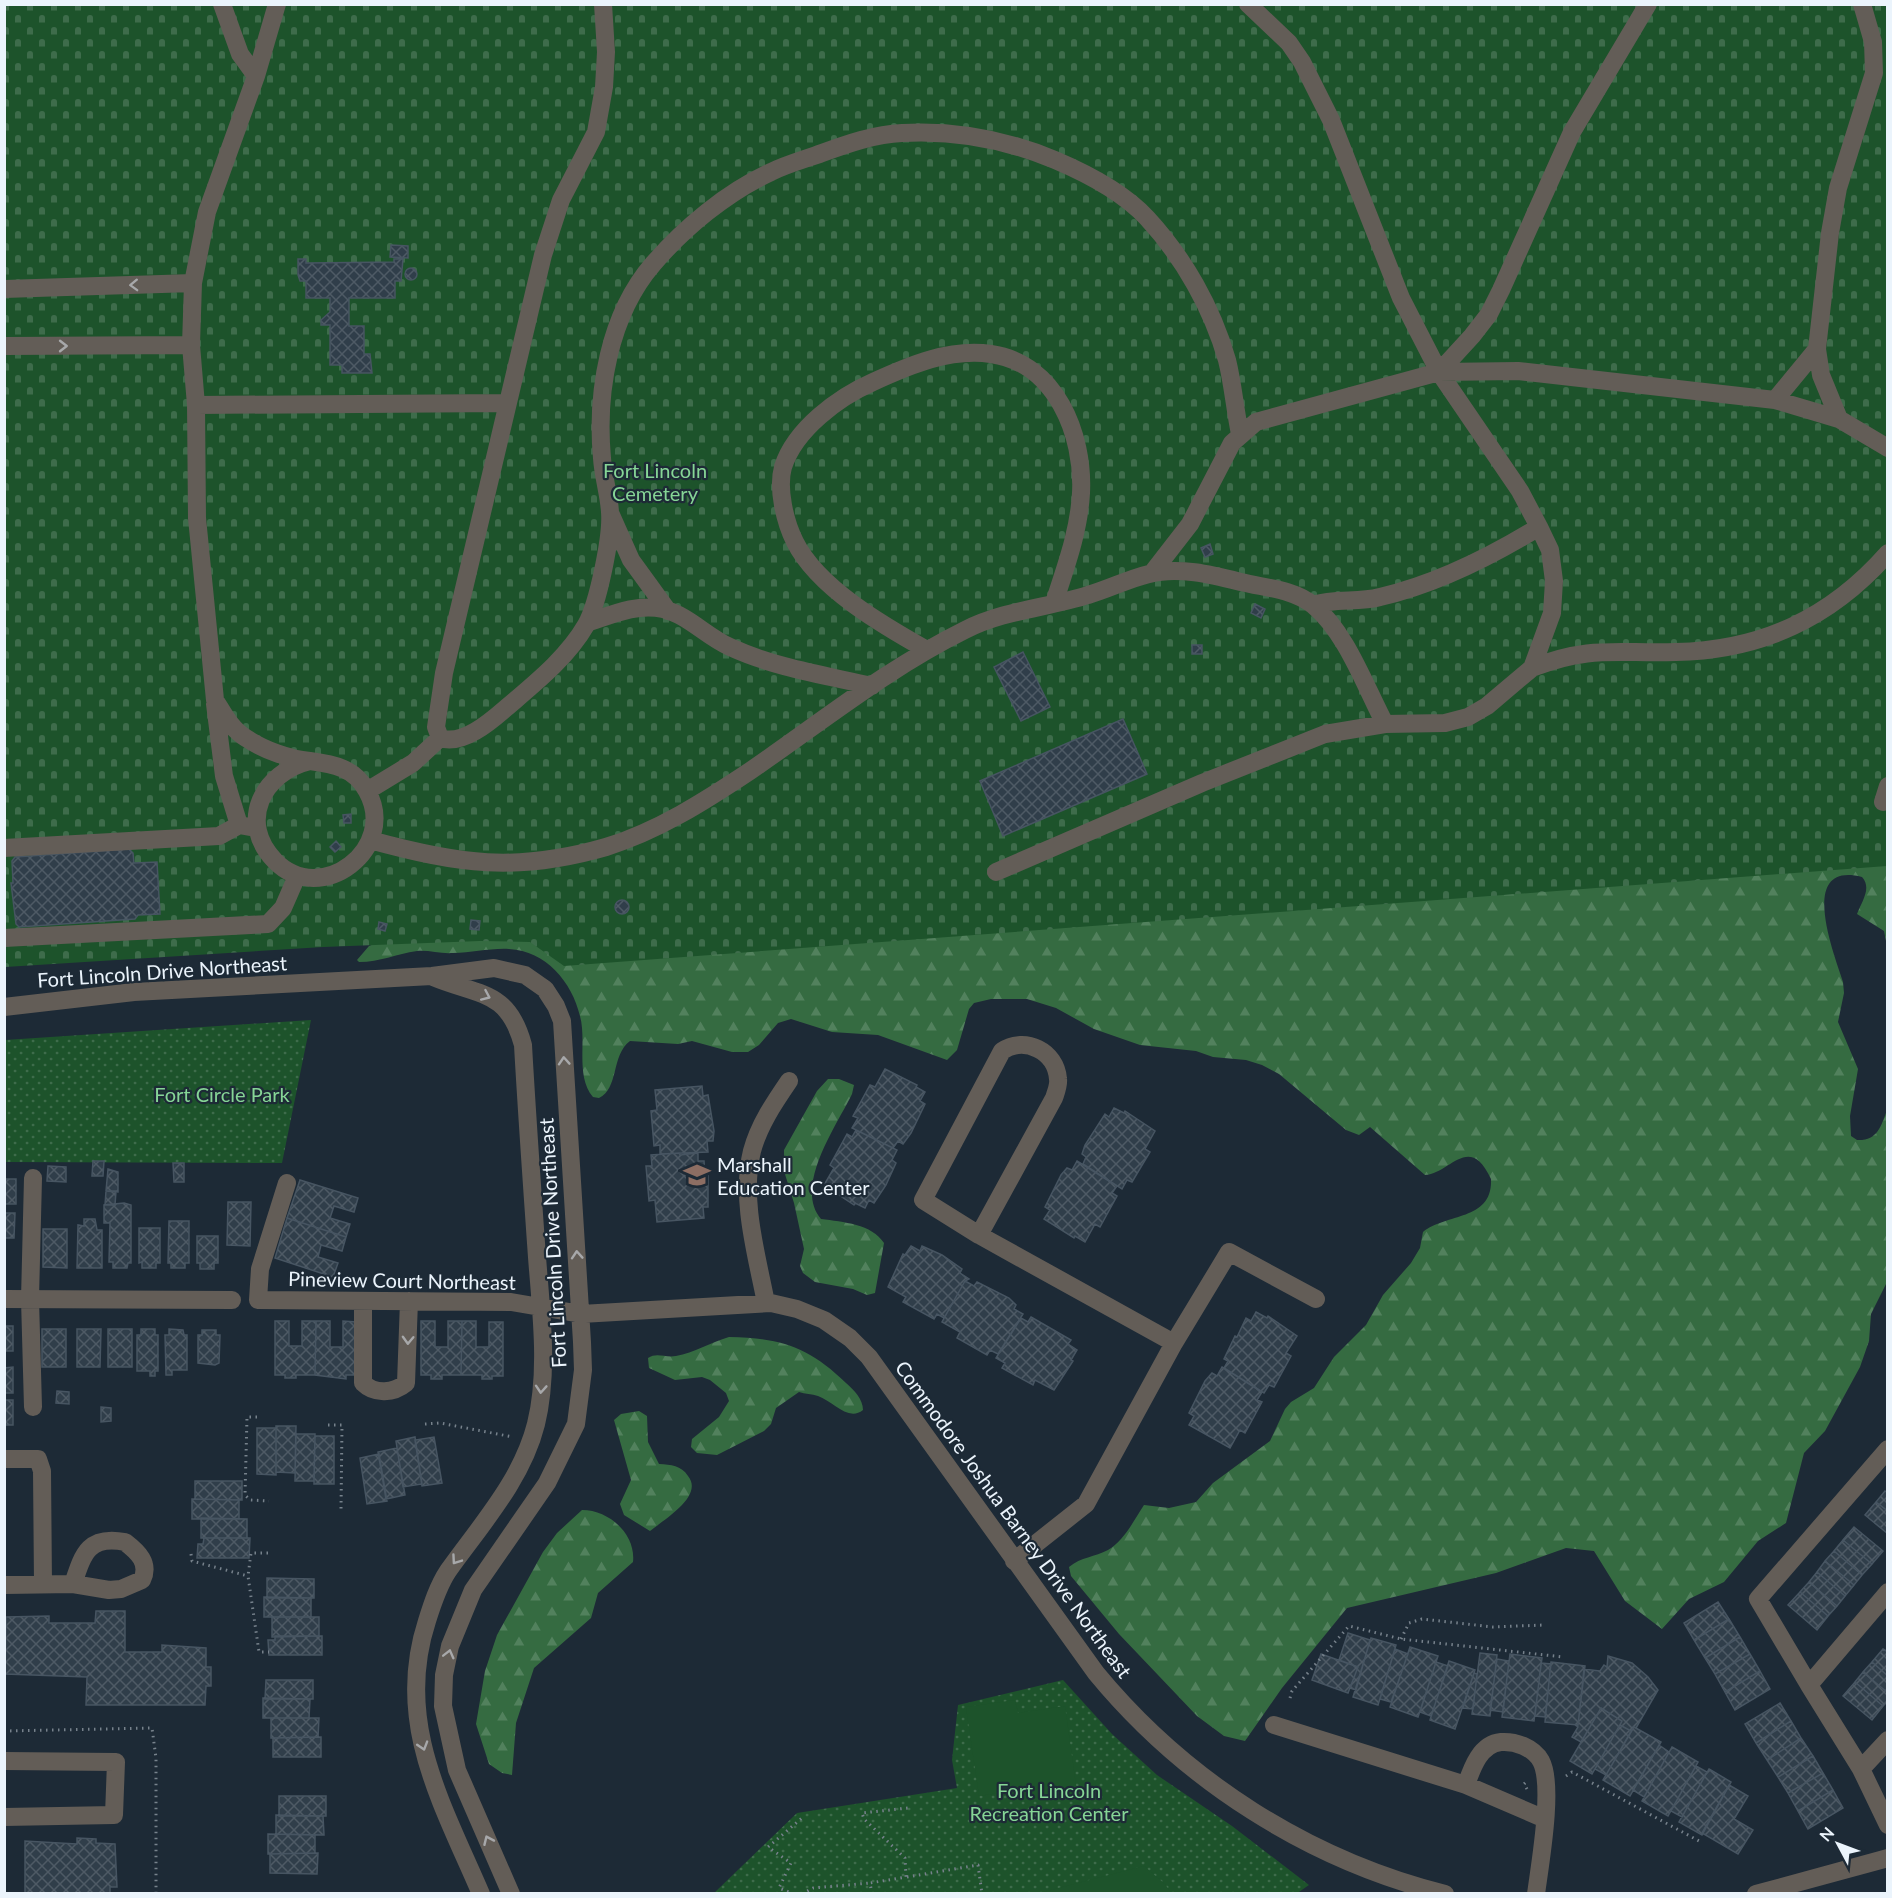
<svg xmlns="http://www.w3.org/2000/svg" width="1892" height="1898" font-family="Lato,sans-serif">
<defs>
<pattern id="forest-firs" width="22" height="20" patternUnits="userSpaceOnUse" patternTransform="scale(1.5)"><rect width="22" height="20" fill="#356b41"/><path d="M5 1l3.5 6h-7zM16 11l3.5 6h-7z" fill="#52815d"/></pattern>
<pattern id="cemetery-stones" width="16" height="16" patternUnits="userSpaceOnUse" patternTransform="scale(1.5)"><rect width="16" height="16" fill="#1d532b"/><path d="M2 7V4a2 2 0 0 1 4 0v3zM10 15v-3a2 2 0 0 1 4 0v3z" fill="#3e6c4b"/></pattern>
<pattern id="park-dots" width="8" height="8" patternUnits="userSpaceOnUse" patternTransform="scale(1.5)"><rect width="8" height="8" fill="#1d532b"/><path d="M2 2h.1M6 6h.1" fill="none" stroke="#3e6c4b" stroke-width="1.8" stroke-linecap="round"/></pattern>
<pattern id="building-cross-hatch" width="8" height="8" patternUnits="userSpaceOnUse" patternTransform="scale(1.5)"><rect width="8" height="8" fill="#303e4a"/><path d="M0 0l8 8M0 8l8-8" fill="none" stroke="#4e5a65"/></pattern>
</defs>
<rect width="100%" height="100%" fill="#1d2a36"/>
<path fill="url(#forest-firs)" d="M1887,851V946L1884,931L1857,914C1862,901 1872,888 1862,877C1796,860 1835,956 1843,982L1844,993L1838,1022L1858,1069L1850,1116L1851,1136L1857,1140C1877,1141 1881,1127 1887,1110V1282L1871,1314L1869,1341L1860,1367L1825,1431L1804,1453L1786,1523L1758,1541L1724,1582L1689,1599L1662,1629L1625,1601L1594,1551L1566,1548L1496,1573L1347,1608L1282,1688L1245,1741L1224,1736L1197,1716L1119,1634L1071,1576L1069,1567C1081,1557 1095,1557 1108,1550C1124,1541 1134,1520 1144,1505L1169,1508L1196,1502L1213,1483L1270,1441L1285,1409L1291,1402L1314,1388L1334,1357L1366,1325L1383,1295L1411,1263L1420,1248L1423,1232C1447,1213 1493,1221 1491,1179C1469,1132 1450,1174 1425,1175L1370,1127L1359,1135L1346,1130L1279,1074L1262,1065L1246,1060L1213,1057L1196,1051L1140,1045L1094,1029L1056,1008L1027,999H991L974,1003L969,1009L957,1050L947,1060L878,1035L832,1032L791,1019L778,1023L759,1045L748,1052H732L692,1041L678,1044L630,1041C611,1055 619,1089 599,1098L593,1097C575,1076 587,1041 580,1016C572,982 546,951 509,949C490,948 472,953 453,953C441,954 429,950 417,951C396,954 380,962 359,962L357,960L369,946L387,939Z
M828,1079H839L854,1085L852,1094C837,1125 793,1187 821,1219C843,1222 872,1224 884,1243L875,1293L867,1295L853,1289L815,1282L803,1273L800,1266L804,1249L794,1203L784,1171V1150L817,1091Z
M729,1337C781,1338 809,1347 846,1383C854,1390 863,1399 863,1410C848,1422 833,1401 818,1396C812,1394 805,1394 799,1392L776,1408L771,1424L764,1431L717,1455L697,1453L691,1447L692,1439L719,1417L729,1401L726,1393L710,1380L702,1377L675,1380L649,1368L648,1358C657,1352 665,1358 676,1356C694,1353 711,1342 729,1337Z
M639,1411L647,1416L648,1442L659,1464C671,1465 681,1465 688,1476C704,1496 665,1519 650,1531L624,1515L620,1504L631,1480L614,1420L621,1414Z
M582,1510C609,1510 636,1534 633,1562L598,1593L591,1618L534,1668L516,1723L512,1775L502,1773L489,1764L476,1724L485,1671L497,1635L543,1552L557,1533Z"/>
<path fill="url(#cemetery-stones)" d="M5,5H1887V866L564,966L530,942L480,941L323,947L5,967Z"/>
<path fill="url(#park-dots)" d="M311,1020L282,1163L5,1162V1040Z
M1063,1680L1112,1734L1157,1775L1232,1826L1309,1885L1296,1894H713L797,1813L957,1788L952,1760L958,1705Z"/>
<path fill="#1d532b" d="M1015,1700L1018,1713L1065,1706L1077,1792L1026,1799L1024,1789L979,1796L966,1707Z
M1144,1866L1165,1884L1171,1893H1039Z"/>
<path fill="url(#building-cross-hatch)" stroke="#475562" stroke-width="1.5" d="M391,245L408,246V258L390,257Z
M298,259H306V263L394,262V259H403L401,281H395V298H349V326H364V354H370L372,373H342V365H330V325H321V320L330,312V298H306V281H300L298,275Z
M405 274a6 6 0 1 1 12 0a6 6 0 1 1-12 0Z
M1210,544L1213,554L1205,557L1201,548Z
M1255,604L1265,609L1261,618L1251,613Z
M1192,645H1202V654H1192Z
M1023,652L1050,707L1021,721L994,667Z
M1123,719L1147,774L1003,836L980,781Z
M351,814V823H344L343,815Z
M336,841L341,847L335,852L330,847Z
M129,849L133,853L134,863L157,862L160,914L138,915L135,919L19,927L16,924L11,883H13L12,861L15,857Z
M615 907a7 7 0 1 1 14 0a7 7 0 1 1-14 0Z
M471,920L480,921L479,930L470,929Z
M379,922L387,924L385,931L378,929Z
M885,1069L917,1085L916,1087L925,1092L920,1101L925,1104L911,1133L903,1144L898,1141L893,1148L852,1128L858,1118L853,1116L870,1085L875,1087Z
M702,1086L703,1096L708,1095L714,1131L713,1141H707L708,1152L660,1154V1145L654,1146L651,1111L657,1110L655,1090Z
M1114,1108L1124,1113L1125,1111L1155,1131L1145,1149L1150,1152L1132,1182L1127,1180L1122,1189L1083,1164L1086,1157L1082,1154L1085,1145L1105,1114L1109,1117Z
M856,1130L897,1150L892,1160L896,1163L886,1185L874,1203L869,1200L865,1208L855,1203L854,1205L824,1185L834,1168L830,1165L847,1134L852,1137Z
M679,1153L680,1155L698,1153V1161H704L705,1177L708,1176V1207H703L704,1218L657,1222L655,1200L649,1201L646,1166H652L651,1155Z
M93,1161H104L103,1176H92Z
M1077,1161L1117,1186L1112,1193L1117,1196L1100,1227L1095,1224L1085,1242L1075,1236L1074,1238L1044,1219L1050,1210L1045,1207L1061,1175L1067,1168L1072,1170Z
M173,1163H184V1182H174Z
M48,1166L66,1167V1182L47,1181Z
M108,1169L118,1172V1192L106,1191Z
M4,1179H16V1204H4Z
M300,1180L358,1198L354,1212L334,1206L330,1218L350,1224L346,1237L287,1218Z
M106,1191H116L115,1205H105Z
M228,1202H251L250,1246L227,1245Z
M124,1203L131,1205V1263H128L127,1268H113V1262H109L110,1223H104V1205Z
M4,1213H15L14,1238H4Z
M287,1218L346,1237L342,1251L321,1245L318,1257L338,1263L333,1277L275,1258Z
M84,1219H95L97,1230H102V1268H77L78,1225L84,1226Z
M169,1221H189V1263H185V1268H171V1263H168Z
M139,1228H160V1263H156V1268H142V1262L139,1263Z
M43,1229H67V1268L43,1267Z
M197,1236H218V1263H214V1269H200V1263H197Z
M911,1246L920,1251L922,1246L942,1255L962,1269L960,1273L969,1279L965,1281L944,1318L937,1314L934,1319L903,1302L906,1297L888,1287L903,1254L905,1255Z
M965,1281L974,1286L977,1282L1009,1298L1016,1305L1014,1309L1023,1314L998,1354L990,1350L987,1355L957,1338L960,1332L942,1322Z
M1256,1312L1267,1318L1268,1316L1297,1336L1286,1353L1291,1356L1274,1387L1269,1385L1264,1393L1224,1368L1228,1361L1224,1359L1235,1336L1237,1337L1246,1318L1251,1321Z
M1031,1317L1071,1340L1068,1344L1077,1350L1071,1360L1073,1361L1054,1390L1035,1380L1033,1385L1002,1368L1005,1363L996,1358L1021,1318L1028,1322Z
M275,1321H289V1346H302V1321H316L315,1375H296V1378H285V1375H275Z
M316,1321H330V1347H343V1321L357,1322L356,1375H346V1379L315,1375Z
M421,1321H435V1347H448V1321H462L461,1375H442V1379H431V1375H421Z
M462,1321H476V1347H489V1322H503V1376H492V1379H482V1375H461Z
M4,1326H13V1351H4Z
M42,1329H66V1367H42Z
M77,1329H101L100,1367H77Z
M108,1329H132V1367H108Z
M141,1329H155V1335H158V1371H155V1376H150V1371H137V1335H141Z
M169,1329L183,1330L184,1335H187V1370H172V1375H166L165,1335H169Z
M202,1330H216V1335H220L219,1363L215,1365L198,1363V1335H202Z
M13,1367V1393H4V1368Z
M1222,1367L1262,1392L1257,1400L1262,1402L1245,1433L1240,1430L1230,1448L1189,1425L1194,1416L1189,1413L1205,1381L1212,1373L1217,1376Z
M57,1391L69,1392V1404L56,1403Z
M4,1400H13V1425H4Z
M101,1407L111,1408V1421L101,1422Z
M276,1426H296L295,1473L276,1472Z
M257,1428H276V1475L257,1474Z
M296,1434H315L314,1481H295Z
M315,1436H334V1484H314Z
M415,1437L422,1484L403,1487L396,1441Z
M434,1437L442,1483L422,1486L415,1440Z
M397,1448L405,1495L386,1499L378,1452Z
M379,1454L387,1501L367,1504L360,1458Z
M195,1481H242V1500L195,1499Z
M1885,1491L1888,1493V1511L1876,1502Z
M192,1499L239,1500V1519H192Z
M1876,1502L1888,1511V1534L1865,1515Z
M201,1518L247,1519V1538H201Z
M1854,1527L1883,1551L1872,1564L1843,1540Z
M204,1538H250L249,1558H197L198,1544H203Z
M1843,1540L1872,1564L1862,1575L1834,1551Z
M1834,1551L1862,1575L1854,1585L1825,1561Z
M1825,1561L1854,1585L1845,1596L1817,1572Z
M1817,1572L1845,1596L1837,1606L1809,1582Z
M267,1578L314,1579V1598H267Z
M1809,1582L1837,1606L1828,1616L1800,1592Z
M1800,1592L1828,1616L1817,1630L1788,1605Z
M264,1597L311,1598V1617H264Z
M1718,1602L1729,1619L1694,1640L1684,1623Z
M96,1611H125V1652H162V1645L206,1648V1667H211V1686H206L205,1705H86L87,1677L5,1674L6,1617L49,1616V1623H95Z
M272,1617H319V1636L272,1637Z
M1729,1619L1740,1637L1705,1658L1694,1640Z
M1348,1633L1370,1640L1356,1690L1350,1688L1358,1667L1339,1660Z
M275,1636H322V1655H269L268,1640H275Z
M1740,1637L1750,1654L1715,1674L1705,1658Z
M1371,1638L1396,1645L1378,1705L1353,1697Z
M1410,1647L1438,1656L1418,1717L1390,1707Z
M1395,1649L1408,1654L1391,1702L1380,1699Z
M1883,1649L1888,1652V1676L1872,1662Z
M1480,1653L1497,1655L1490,1716L1472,1714Z
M1321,1654L1358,1667L1348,1693L1312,1680Z
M1510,1654L1542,1658L1534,1721L1502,1717Z
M1750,1654L1760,1671L1725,1692L1715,1674Z
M1608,1656L1632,1663L1648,1677L1658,1690L1636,1728L1634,1727L1631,1731L1620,1725L1622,1721L1601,1708L1581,1742L1572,1737L1578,1727L1575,1725H1578L1584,1669L1600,1671L1604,1665L1607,1667Z
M1497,1659L1509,1661L1503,1712L1490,1710Z
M1449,1661L1475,1670L1455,1729L1430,1720Z
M1436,1662L1448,1666L1431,1716L1420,1712Z
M1551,1662L1585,1666L1578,1725L1545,1722Z
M1872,1662L1888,1676V1693L1863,1672Z
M1541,1663L1551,1664L1545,1717L1535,1716Z
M1760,1671L1770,1689L1735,1710L1725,1692Z
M1863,1672L1888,1693V1701L1883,1706L1855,1682Z
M1474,1673L1477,1674L1473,1709L1463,1708Z
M266,1680H313V1699H265Z
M1855,1682L1883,1706L1872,1720L1843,1696Z
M263,1698L310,1699L309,1718H263Z
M1780,1703L1791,1721L1756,1743L1745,1724Z
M1601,1708L1622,1721L1592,1774L1570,1761Z
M271,1718H319L318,1737L271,1738Z
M1791,1721L1801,1738L1767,1760L1756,1743Z
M1620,1725L1631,1731L1606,1775L1595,1769Z
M1634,1727L1661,1742L1630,1796L1603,1780Z
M321,1737V1757H273V1738Z
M1801,1738L1813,1756L1778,1777L1767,1760Z
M1659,1745L1669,1752L1644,1797L1633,1790Z
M1672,1747L1698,1762L1668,1816L1642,1801Z
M1813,1756L1823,1773L1788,1793L1778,1777Z
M1696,1766L1707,1772L1682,1817L1671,1811Z
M1709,1769L1731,1782L1702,1835L1679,1822Z
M1823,1773L1833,1790L1798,1811L1788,1793Z
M1729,1785L1748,1796L1734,1819L1753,1830L1738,1854L1702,1833Z
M1833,1790L1843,1808L1808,1829L1798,1811Z
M279,1796H326V1816H279Z
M276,1815L323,1816L324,1835L276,1834Z
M268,1834L315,1835V1853L268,1854Z
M77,1838L96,1839V1843L115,1844L117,1887H110V1894H25V1841L77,1844Z
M318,1853L317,1874L270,1873V1854Z"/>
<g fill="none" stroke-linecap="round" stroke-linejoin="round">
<path stroke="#77828c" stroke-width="3" stroke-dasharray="1.5 4.5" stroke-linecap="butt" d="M257,1417H247L245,1495L250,1500L269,1501
M425,1424L440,1423L513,1437
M328,1425H342L341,1509
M268,1553H251L248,1576L259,1652H269
M191,1554L192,1561L248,1576
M1401,1639L1409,1623L1422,1619L1493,1627L1544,1625
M1290,1698L1292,1691L1349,1626L1401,1639L1563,1657
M4,1731L152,1728L156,1758V1894
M1566,1776L1572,1772L1699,1841
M1527,1789L1524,1784L1528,1780
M907,1877L978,1865L982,1894
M794,1894L779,1888L791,1863L768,1847L802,1818
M802,1894L813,1888L870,1883
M872,1894L870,1883L906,1877L905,1858L864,1819L862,1813L908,1808
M906,1894H911"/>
<path stroke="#635d57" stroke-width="18" d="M222,4L240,54L256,76
M277,4L256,76L207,212L193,283L191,345L196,405L197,518L215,700C224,714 231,729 246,738C264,750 289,759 310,761C333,764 355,768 367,791C399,848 321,908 275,861C237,822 263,772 310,761
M603,4L606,52L604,87L596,132L561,200L543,255L444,673L436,727L440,738C462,746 490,722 506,708C534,684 567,658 586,625C598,604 612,536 610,512C609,494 603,476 602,458C596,392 609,315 653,264C684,228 727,192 771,172C787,164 806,159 822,153C847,144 875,134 902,133C954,130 1007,140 1055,160C1088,174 1123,192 1147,218C1184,258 1212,308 1227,360C1233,384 1235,410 1240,434
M1862,4L1873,42L1874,73L1838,188L1830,233L1817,349L1821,375L1839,419L1888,448
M4,289L193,283
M4,346L191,345
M1439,372L1518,371L1775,400L1839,419
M1775,400L1817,349
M196,405L506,403
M611,515L631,560L668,611
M1152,573L1190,524L1232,443L1256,422L1439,372L1472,336L1489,314L1501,290L1572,132L1648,4
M1313,605C1336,598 1358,603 1380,597C1437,584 1490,557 1539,527
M587,623C611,615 637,603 663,609C688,615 707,637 730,647C776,668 824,675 872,686
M927,650C884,626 818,588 795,542C785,522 777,489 783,467C795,429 839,397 873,382C910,365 950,348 991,354C1056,363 1084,435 1081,493C1079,531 1066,566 1054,603
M1532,668C1590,645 1618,654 1676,652C1762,650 1831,618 1888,553
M215,704L224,776L239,825L250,827
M367,791L413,763L440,738
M1883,802L1888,786
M370,840C458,864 516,873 606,847C658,831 705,801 750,771C820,723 888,668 965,630C1004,610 1047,608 1088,595C1109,589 1128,579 1149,574C1178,566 1213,575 1241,582C1265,588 1293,589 1313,605C1346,632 1365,686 1385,724
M4,848L219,836L239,825
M996,872L1202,783L1325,734L1385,724L1445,723L1468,717L1487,706L1532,668L1552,613L1554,581L1550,550L1539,527L1520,491L1439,372L1401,298L1331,120L1302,62L1289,43L1248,4
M4,938L268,924L283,908L297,876
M433,977C478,996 508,989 523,1045C527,1116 532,1186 537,1257C541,1311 549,1371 536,1424C522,1480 480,1526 448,1571C438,1586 432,1605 427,1621C394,1722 442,1803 481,1894
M4,1007L134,992L432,976L494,968L525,975L545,989L556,1006L562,1021L582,1342L583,1370L576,1424L547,1483L473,1590L450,1646L444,1675L443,1706L457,1770L511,1894
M287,1183L260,1269L258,1300L511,1302L581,1314L771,1303L797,1309L824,1320L850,1338L869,1357L1096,1673C1185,1781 1309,1860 1445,1894
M979,1235L1054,1098C1056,1092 1059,1085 1058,1079C1056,1051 1025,1036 1002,1051L923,1200L979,1235L1174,1343L1086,1504L1014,1561
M4,1299L232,1300
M363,1301V1383C375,1395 394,1393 406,1383L409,1301
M766,1303C757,1256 740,1199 752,1151C759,1125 774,1103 789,1081
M1174,1343L1229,1252L1316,1299
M33,1407L30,1299L33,1178
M4,1459H38L42,1471L43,1584
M4,1585L73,1584L109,1590L121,1589L142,1580C150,1563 138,1552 125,1542C88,1535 83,1554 73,1584
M1888,1592L1809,1685L1861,1769L1888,1825
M1809,1685L1758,1599L1888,1449
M1274,1725L1466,1785L1545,1819
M4,1761L116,1762L114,1815L4,1817
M1861,1769L1888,1740
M1466,1785C1472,1768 1480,1744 1501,1742C1515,1741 1533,1747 1541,1761C1554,1785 1540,1864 1536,1894
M1756,1894L1888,1858"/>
</g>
<defs><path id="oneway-chevron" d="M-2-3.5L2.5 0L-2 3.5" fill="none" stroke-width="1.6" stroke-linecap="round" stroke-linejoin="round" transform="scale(1.5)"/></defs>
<g stroke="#a7a8aa">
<use href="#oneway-chevron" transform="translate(134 285) rotate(178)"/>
<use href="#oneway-chevron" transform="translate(63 346)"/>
<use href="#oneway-chevron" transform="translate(486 996) rotate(24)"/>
<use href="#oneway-chevron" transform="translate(564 1061) rotate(-94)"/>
<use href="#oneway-chevron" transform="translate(577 1255) rotate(-94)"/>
<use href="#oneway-chevron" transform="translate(408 1340) rotate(92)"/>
<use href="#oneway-chevron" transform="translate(541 1389) rotate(94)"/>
<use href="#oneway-chevron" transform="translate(456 1560) rotate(125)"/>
<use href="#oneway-chevron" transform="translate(449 1654) rotate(-76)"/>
<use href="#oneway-chevron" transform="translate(423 1746) rotate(73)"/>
<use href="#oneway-chevron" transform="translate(488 1840) rotate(-114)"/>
</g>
<defs>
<symbol id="school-bare" viewBox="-9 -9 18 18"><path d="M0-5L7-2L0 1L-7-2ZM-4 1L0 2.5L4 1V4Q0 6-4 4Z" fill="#8d6e63" stroke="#1d2a36" stroke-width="2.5" paint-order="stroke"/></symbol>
</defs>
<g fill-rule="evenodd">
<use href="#school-bare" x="678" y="1156" width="38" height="38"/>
</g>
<g text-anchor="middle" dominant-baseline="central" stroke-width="4.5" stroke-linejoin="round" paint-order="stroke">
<g font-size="20" fill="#86d596" stroke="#1d2a36">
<text x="655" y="470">Fort Lincoln<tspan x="655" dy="23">Cemetery</tspan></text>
<text x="222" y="1094">Fort Circle Park</text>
<text x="1049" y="1790">Fort Lincoln<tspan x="1049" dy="23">Recreation Center</tspan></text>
</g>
<g font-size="20" fill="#ebf4fc" stroke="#1d2a36">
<text transform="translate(162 971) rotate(-4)">Fort Lincoln Drive Northeast</text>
<text transform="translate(552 1243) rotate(-93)">Fort Lincoln Drive Northeast</text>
<text transform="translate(402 1280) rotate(1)">Pineview Court Northeast</text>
<text transform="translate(1014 1519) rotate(54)">Commodore Joshua Barney Drive Northeast</text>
</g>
<g font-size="20" fill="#ebf4fc" stroke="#1d2a36" text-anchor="start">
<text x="717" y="1164">Marshall<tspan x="717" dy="23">Education Center</tspan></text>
</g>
</g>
<rect width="1892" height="1898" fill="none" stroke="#ebf4fc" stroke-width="12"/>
<g transform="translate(1838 1844) rotate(311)" stroke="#1d2a36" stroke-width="4.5" paint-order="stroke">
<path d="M0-4.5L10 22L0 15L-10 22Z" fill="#ebf4fc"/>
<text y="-9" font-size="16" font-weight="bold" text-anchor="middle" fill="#ebf4fc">N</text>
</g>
</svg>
